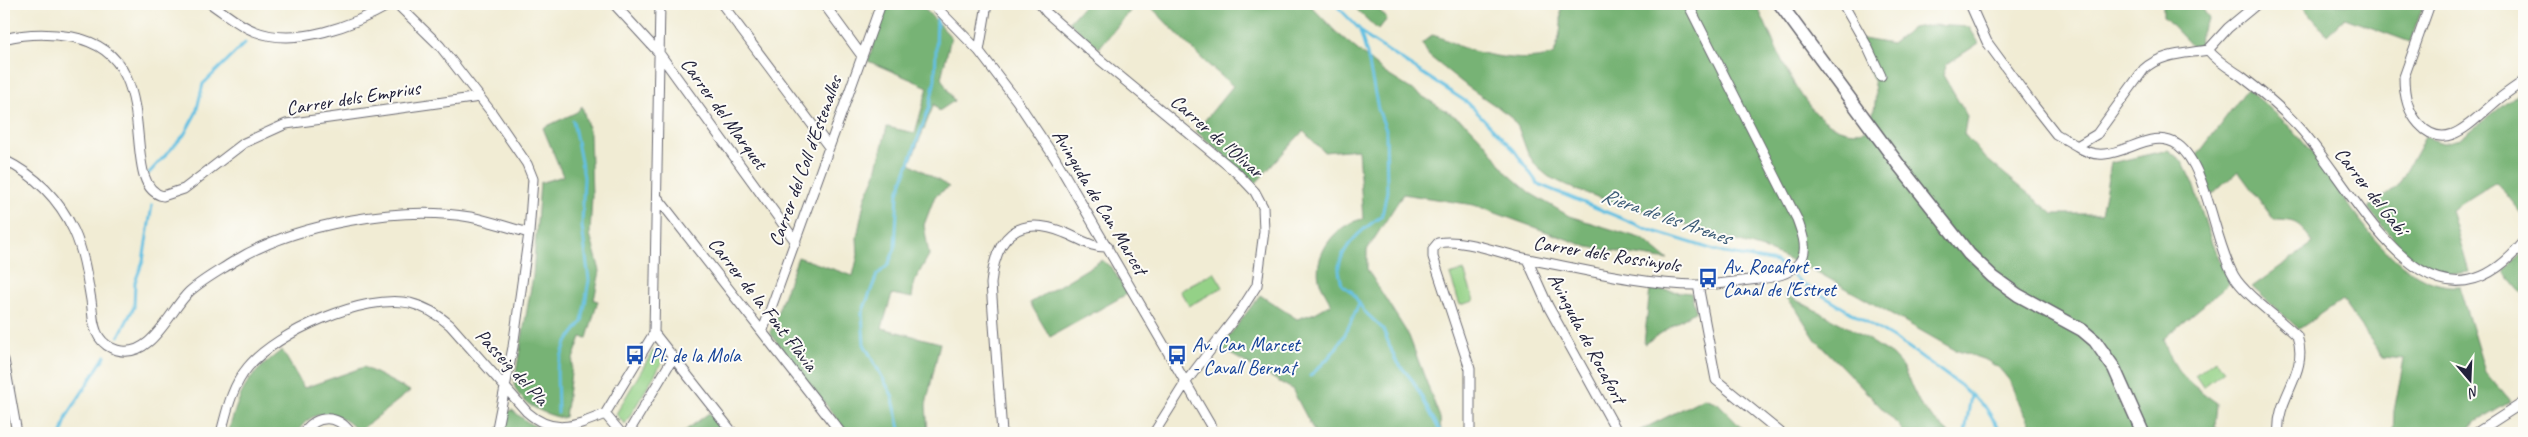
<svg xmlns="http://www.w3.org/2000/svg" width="2528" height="437" font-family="Caveat,sans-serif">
<rect width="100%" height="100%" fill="#fdfcf7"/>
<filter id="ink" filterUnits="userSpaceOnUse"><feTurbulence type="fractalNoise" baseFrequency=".02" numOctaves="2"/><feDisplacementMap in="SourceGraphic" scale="10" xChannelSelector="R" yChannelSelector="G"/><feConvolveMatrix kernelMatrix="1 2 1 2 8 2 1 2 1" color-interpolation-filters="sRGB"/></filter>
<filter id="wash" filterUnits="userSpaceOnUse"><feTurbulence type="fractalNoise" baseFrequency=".0096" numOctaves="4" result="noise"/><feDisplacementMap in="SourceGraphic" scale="20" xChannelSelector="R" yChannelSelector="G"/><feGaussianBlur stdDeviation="1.12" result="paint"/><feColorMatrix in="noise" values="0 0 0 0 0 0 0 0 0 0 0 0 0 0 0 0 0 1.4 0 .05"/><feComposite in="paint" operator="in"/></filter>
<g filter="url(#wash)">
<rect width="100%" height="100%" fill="#f1ecd4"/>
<path fill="#94d187" stroke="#5b7a61" d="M1464,270L1474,301L1460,305L1450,275Z
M1214,272L1223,287L1189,306L1180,291Z
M654,349L663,361L625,424L616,414Z
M2216,360L2224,371L2203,387L2195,375Z"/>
<path fill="#77b374" stroke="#4c6a58" d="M887,4H920L951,37L941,78L954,101L939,111L934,104L910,163L949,187L935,196L924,225L929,255L914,282L912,298L892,294L882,328L940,343L926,405L928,433H848L770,333L798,257L853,276L858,255L857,237L865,198L875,176L887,127L915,133L928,87L868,61Z
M1085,4H1136L1099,48L1069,22Z
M1148,4H1309L1336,32L1385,73L1467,124L1488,146L1506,172L1530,193L1569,216L1643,239L1668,260L1588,247L1474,205L1403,194L1367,250V269L1409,336L1440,418L1441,433H1361L1352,429L1343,433H1315L1292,389L1220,348L1260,295L1297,319L1315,313L1331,304C1328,297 1323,290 1320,283C1311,255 1337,223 1363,219L1358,149L1324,152L1303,131L1256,183L1196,131L1233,86L1204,61Z
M1351,4H1374L1387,19L1378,30Z
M1560,4H1756C1777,44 1805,142 1865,131C1887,94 1870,70 1852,37L1892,44L1912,28L1932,25L1969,27L1979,43L1947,64L1943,75L1967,116L1964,134L1983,156L2053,214H2101L2111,163L2168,150L2182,161L2193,184L2212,244L2230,283L2163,339C2175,374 2188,382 2217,403L2215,427L2225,433H2036L2021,408L2009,380L1999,368L1986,360L1955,350L1819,273L1769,251L1579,191L1549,177L1537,167L1528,154L1518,127L1509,115L1468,87L1429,56L1422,43L1432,35C1444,38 1450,42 1461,47C1485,56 1530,64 1554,54C1560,37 1563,22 1560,4Z
M2163,4H2200L2209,19C2203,28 2198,33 2200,44L2193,47L2163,16Z
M2301,4H2424L2410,42L2345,18L2327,35Z
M2247,89C2268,106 2290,125 2307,147C2344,192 2392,290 2459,286L2485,372L2510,401L2478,420L2463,433H2393L2394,411L2404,359L2383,357L2342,300L2299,329L2252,287L2313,243C2300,224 2298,220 2274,220L2238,171L2211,196L2196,157Z
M2524,89V216L2496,182L2451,210L2469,272C2421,281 2394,241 2368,208L2398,186L2425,137L2443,143L2460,139Z
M582,106L590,134L592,196L590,234L600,271L594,300L598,301L587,338L581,337L573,359L565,417L562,418C544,414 519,404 514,384L533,276L540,183L563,176L543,128L577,112Z
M2524,250V295L2504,271Z
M1102,260L1113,269L1127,294L1050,337L1030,303Z
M1650,289L1691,293L1696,311L1644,344Z
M1783,293L1855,331L1892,355L1902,366L1922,408L1949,433H1904L1900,427L1816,340L1796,309Z
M282,350L304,388L364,367L410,391L358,432C341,410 312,406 297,433H228C241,389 245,378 282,350Z
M1704,398L1718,403L1746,433H1638L1639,431Z
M512,410L530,424L554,433H503L508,412Z
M709,413L725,433H682Z"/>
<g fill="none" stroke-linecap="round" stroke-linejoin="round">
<path stroke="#64c0e2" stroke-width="3" d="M1335,4L1368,38L1468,103L1514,150L1538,184L1650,230L1724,253L1776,262L1805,285L1908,347L1960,385L1986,408L2002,433
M1360,31L1367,54L1378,109L1386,130L1387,191L1382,216C1365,227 1343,244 1339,266C1338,271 1341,279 1342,285L1352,292L1364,311L1383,329L1395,359L1413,381L1441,433
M149,173L184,135L196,113L203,84L245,43
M119,336L134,307L135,282L143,261L152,205
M1310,376C1337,352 1346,336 1359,303
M558,413L557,369L566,343L582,322L589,280L582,226L584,177L573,121
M62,433L67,416L105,356
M901,433L892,395L864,344L862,313L877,275L888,265L895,249L898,193L929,108L935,80L937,18
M1965,433L1971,395"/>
</g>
</g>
<g filter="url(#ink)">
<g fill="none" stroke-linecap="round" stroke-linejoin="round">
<defs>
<path id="street" d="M211,4C225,13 238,25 254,31C296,48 354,25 391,4
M397,4L440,46L492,113L527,164L533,179L529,233L513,347L496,433
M614,4L659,53L796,242
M722,4L829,147
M824,4L862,56
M933,4L979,51L1017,101L1055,158L1215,433
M1040,4L1047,13L1099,59L1237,173L1255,192L1263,207L1264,231L1257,285L1241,310L1186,382L1154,433
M1843,4L1867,46L1881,76
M1970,4L1987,42L2034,106L2056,134L2077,146L2097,134L2144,69C2162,53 2185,54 2208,50
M2430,4L2404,77C2404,94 2407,111 2419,124C2446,154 2472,121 2493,104C2503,95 2514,88 2524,81
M4,39C27,33 48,33 72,37C171,55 115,185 163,196L184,189L244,143L286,124L480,97
M2208,50C2218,62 2229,68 2241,76C2261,91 2281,108 2298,126C2355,187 2427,358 2524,242
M2208,50L2228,28L2257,4
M979,51L987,4
M2077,146C2113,173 2146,123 2178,145C2207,166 2214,242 2234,276C2244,294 2281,320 2297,336C2310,373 2275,398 2279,433
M4,160C35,175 59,199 74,231C84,253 87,277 91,300C93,313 92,326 99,337C103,343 110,348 117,350C151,360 170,310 189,292C202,280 219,271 233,262C293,224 400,205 470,217C490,221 510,228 529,233
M657,197L841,433
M1527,259L1548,306L1618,433
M1698,285L1716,380L1781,433
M763,330L881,4
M654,333L733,433
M4,360L17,433
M605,414L621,433
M221,433C227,410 232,386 248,367C277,332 365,293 410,303C426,307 437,314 450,325L527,412C554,436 575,426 605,414L654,333L660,4
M303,433C317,414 337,414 351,433
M628,433L673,358
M1002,433L991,284C995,238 1017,213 1065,233C1081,239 1091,248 1108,247
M1470,433V369L1433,257V249L1438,243C1464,238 1502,254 1528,259C1580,269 1644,285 1697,285C1715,285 1733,282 1750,280C1769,278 1795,276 1803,256C1807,245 1801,230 1797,219L1688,4
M2476,433L2524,402"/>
<path id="secondary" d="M1780,4L1898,164L1969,254L1993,277L2018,295L2082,330L2095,341L2114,368L2143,433"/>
</defs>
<use href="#street" stroke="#6a6971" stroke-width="11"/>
<use href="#secondary" stroke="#6a6971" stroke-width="15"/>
<use href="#street" stroke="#fff" stroke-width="9"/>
<use href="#secondary" stroke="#fff" stroke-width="12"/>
</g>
</g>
<defs>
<symbol id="bus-bare" viewBox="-9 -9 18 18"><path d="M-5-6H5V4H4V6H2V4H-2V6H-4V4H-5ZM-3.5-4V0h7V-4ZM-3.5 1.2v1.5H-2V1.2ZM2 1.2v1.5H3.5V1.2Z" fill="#1a4fb4" stroke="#fdfcf7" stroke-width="2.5" paint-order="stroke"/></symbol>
</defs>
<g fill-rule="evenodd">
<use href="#bus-bare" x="1694" y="264" width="28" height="28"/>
<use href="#bus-bare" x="621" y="341" width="28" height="28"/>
<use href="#bus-bare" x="1163" y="341" width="28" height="28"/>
</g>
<g text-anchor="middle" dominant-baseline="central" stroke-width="4" stroke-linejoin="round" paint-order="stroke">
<g font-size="20" fill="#22223b" stroke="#fdfcf7">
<text transform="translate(353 98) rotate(-9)">Carrer dels Emprius</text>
<text transform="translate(724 113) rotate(54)">Carrer del Marquet</text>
<text transform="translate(1217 136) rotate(41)">Carrer de l'Olivar</text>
<text transform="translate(805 161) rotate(-70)">Carrer del Coll d'Estenalles</text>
<text transform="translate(2371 191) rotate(52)">Carrer del Gabí</text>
<text transform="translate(1100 202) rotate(59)">Avinguda de Can Marcet</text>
<text transform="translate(1607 254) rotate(9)">Carrer dels Rossinyols</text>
<text transform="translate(763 304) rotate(52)">Carrer de la Font Flàvia</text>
<text transform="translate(1587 338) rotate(62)">Avinguda de Rocafort</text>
<text transform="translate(512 367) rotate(47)">Passeig del Pla</text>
</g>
<g font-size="20" fill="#164399" stroke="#fdfcf7" text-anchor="start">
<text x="1723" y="266">Av. Rocafort -<tspan x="1723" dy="23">Canal de l'Estret</tspan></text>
<text x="1192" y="344">Av. Can Marcet<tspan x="1192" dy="23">- Cavall Bernat</tspan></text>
<text x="650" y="355">Pl. de la Mola</text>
</g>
<g font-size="21" font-style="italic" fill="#395975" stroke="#fdfcf7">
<text transform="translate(1666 216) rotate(19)">Riera de les Arenes</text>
</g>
</g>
<rect width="2528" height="437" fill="none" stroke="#fdfcf7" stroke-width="20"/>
<g transform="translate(2470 380) rotate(161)" stroke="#fdfcf7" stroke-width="4" paint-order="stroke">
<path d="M0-4L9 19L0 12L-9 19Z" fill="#22223b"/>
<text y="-8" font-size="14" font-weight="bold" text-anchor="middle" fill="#22223b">N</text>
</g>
</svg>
